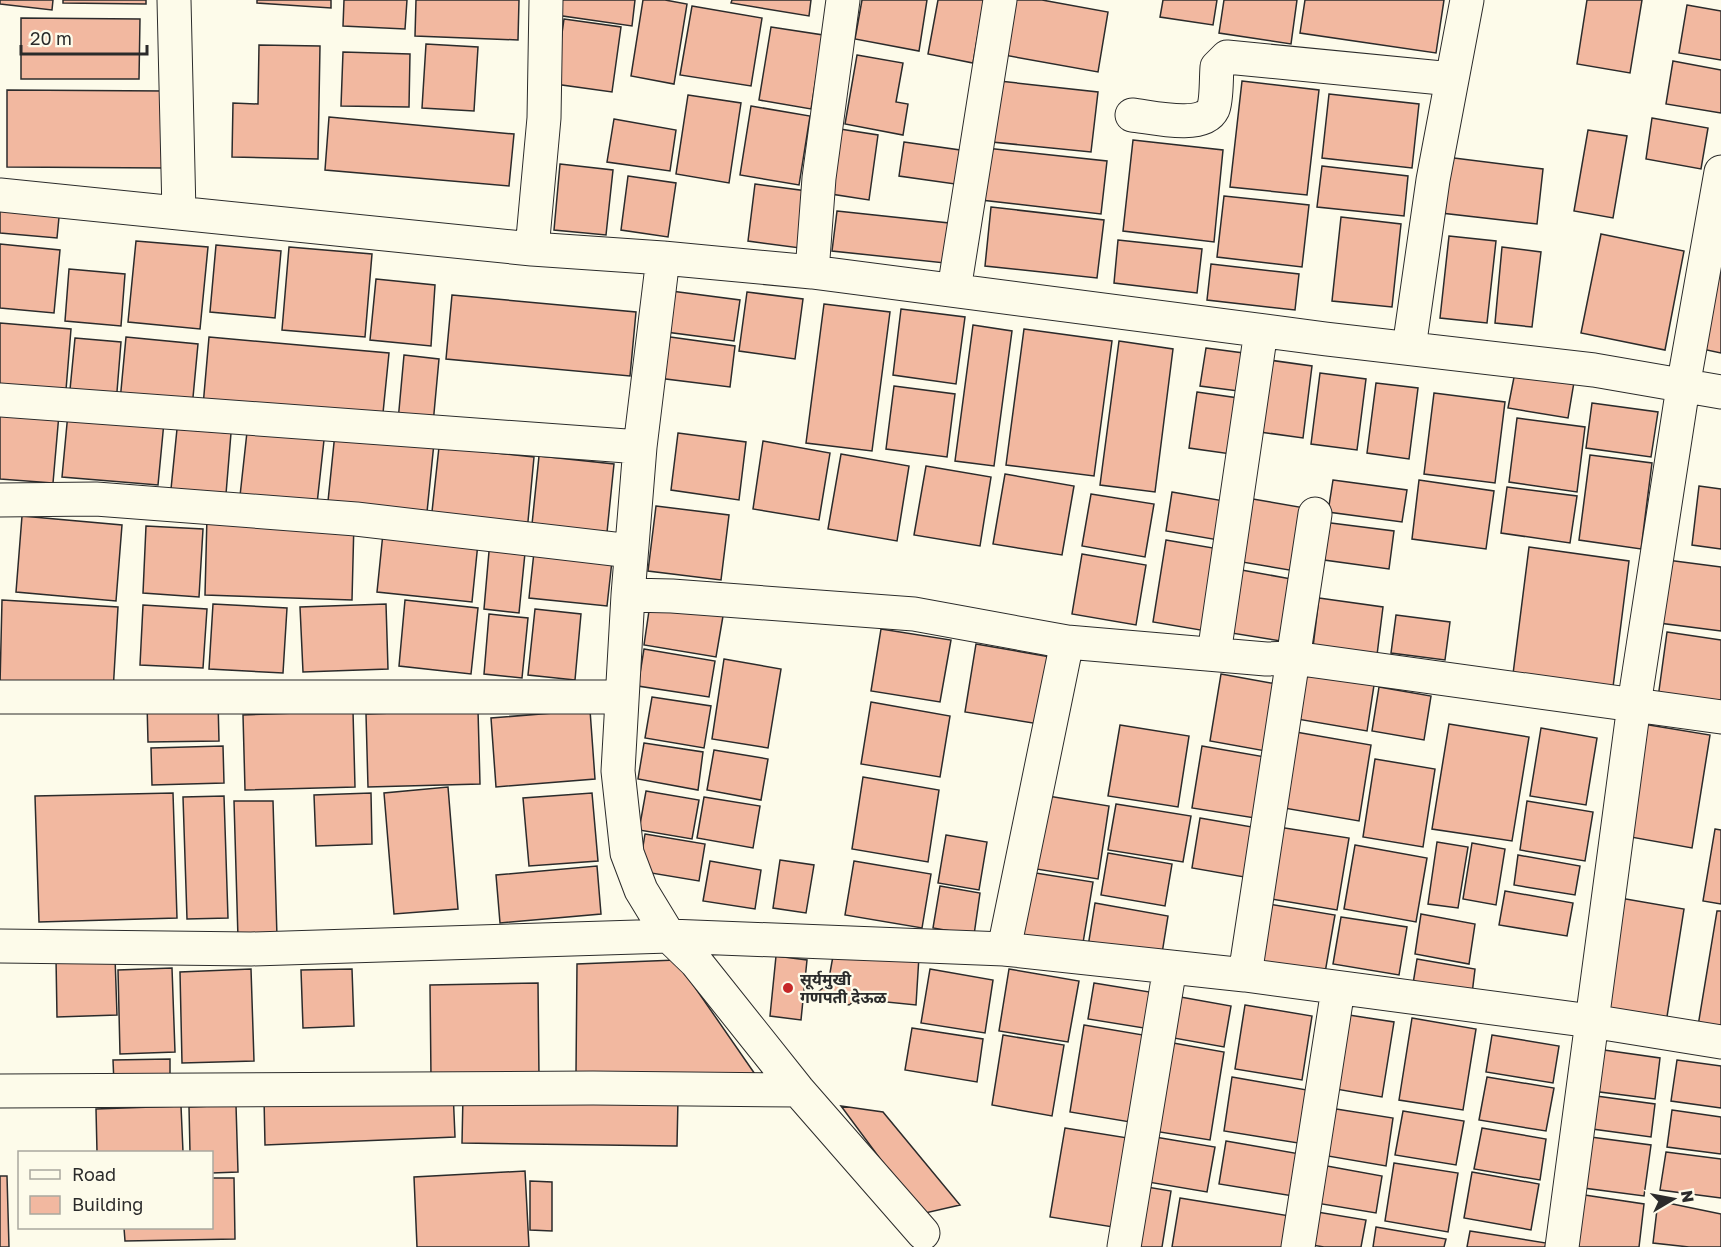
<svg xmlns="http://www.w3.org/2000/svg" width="1721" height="1247" font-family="'Golos Text','Noto Sans Devanagari',sans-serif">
<rect width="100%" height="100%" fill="#fdfbea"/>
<path fill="#f2b8a0" stroke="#2b2b2b" stroke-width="1.5" d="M0,0H53L52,10L0,4Z
M63,0H146V4L63,3Z
M257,0H331V8L257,3Z
M344,0H407L405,29L343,26Z
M416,0H519L518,40L415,36Z
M558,0H635L632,26L556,15Z
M643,0H665L687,4L674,84L631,76Z
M732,0H811L809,16L731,3Z
M862,0H927L919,51L855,39Z
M938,0H984L973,63L928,54Z
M1014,0H1042L1108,12L1098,72L1004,55Z
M1163,0H1217L1213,25L1160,17Z
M1224,0H1297L1291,44L1219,33Z
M1305,0H1444L1436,53L1300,33Z
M1587,0H1642L1630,73L1577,64Z
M1687,5L1721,11V60L1679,53Z
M692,6L762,18L751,86L680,75Z
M21,18L140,19L139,79H21Z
M564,19L621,27L612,92L555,84Z
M771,27L823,35L811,109L759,100Z
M426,44L478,47L474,111L422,108Z
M259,45L320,46L318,159L232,157L233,103L258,104Z
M343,52L410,54L409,107L341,106Z
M857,55L903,63L896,102L908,104L903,135L845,124Z
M1673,61L1721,70V113L1666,104Z
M999,81L1098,92L1091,152L992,142Z
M1242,81L1319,90L1307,195L1230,187Z
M7,90L166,91L165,168L7,167Z
M1329,94L1419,104L1412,168L1322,158Z
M688,95L741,103L729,183L676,174Z
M751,106L810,116L799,185L740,175Z
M329,117L514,134L509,186L325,170Z
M1652,118L1708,128L1701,169L1646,159Z
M614,119L676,130L670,171L607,162Z
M840,129L878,135L869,200L831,194Z
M1588,130L1627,136L1613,218L1574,211Z
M1133,140L1223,150L1214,242L1123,231Z
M904,142L967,151L962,185L899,176Z
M986,148L1107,161L1101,214L981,200Z
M1446,157L1543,169L1537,224L1441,213Z
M560,164L613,170L606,235L554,230Z
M1322,166L1408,176L1404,216L1317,207Z
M628,176L676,183L668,237L621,230Z
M755,184L807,191L800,248L748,241Z
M1224,196L1309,205L1302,267L1217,257Z
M0,201L60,207L57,238L0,233Z
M991,207L1104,220L1097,278L985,266Z
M837,211L949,223L945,263L832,251Z
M1341,217L1401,224L1392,307L1332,301Z
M1601,234L1684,251L1665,350L1581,333Z
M1449,236L1496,241L1487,323L1440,318Z
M1118,240L1202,249L1197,293L1114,283Z
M136,241L208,247L200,329L128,322Z
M0,244L60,250L54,313L0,308Z
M216,245L281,251L275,318L210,312Z
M289,247L372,254L365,337L282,330Z
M1502,247L1541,252L1532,327L1495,323Z
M1721,252V353L1702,349Z
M1211,264L1299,274L1295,310L1207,300Z
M69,269L125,274L121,326L65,321Z
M376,279L435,285L431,346L370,340Z
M671,291L740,300L734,341L666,332Z
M747,292L803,299L795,359L739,351Z
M452,295L636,312L630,376L446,359Z
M824,304L890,312L872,451L806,443Z
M901,309L965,317L956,384L893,375Z
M0,323L71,329L65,402L0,396Z
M973,325L1012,331L994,466L955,461Z
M1024,329L1112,341L1094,476L1006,465Z
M663,336L735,346L730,387L658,378Z
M126,337L198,344L192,408L120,401Z
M209,337L389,353L382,423L203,406Z
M75,338L121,342L116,404L69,400Z
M1119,341L1173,349L1155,492L1100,485Z
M1206,348L1251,354L1246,392L1200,386Z
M404,355L439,359L433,424L398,421Z
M1262,359L1312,366L1303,438L1253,431Z
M1515,372L1574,382L1568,418L1508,408Z
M1320,373L1366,379L1357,450L1311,444Z
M1376,383L1418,388L1409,459L1367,453Z
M894,386L955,394L947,457L886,449Z
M1197,392L1245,399L1238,455L1189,448Z
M1434,393L1505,402L1495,483L1424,474Z
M1592,403L1658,412L1651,457L1586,448Z
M0,409L59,414L53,483L0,479Z
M68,413L164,422L158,485L62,477Z
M1517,418L1585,427L1577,492L1509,482Z
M177,429L231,433L226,494L171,489Z
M247,432L324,440L316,513L239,505Z
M335,433L434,443L426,522L327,511Z
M678,433L746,442L739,500L671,490Z
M763,441L830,453L819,520L753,509Z
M439,447L534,457L527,532L431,521Z
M841,454L909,466L897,541L828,529Z
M1590,455L1652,463L1641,549L1579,540Z
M539,456L614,464L606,542L531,534Z
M926,466L991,477L980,546L914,535Z
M1005,474L1074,486L1062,555L993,544Z
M1333,480L1407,490L1402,522L1328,512Z
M1419,480L1494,491L1486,549L1412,539Z
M1699,486L1721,489V549L1692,545Z
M1507,487L1577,496L1570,543L1501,533Z
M1172,492L1230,502L1224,541L1166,531Z
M1091,494L1154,504L1145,557L1082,546Z
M1247,498L1305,508L1295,571L1236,561Z
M656,506L729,515L721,580L648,571Z
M22,516L122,525L116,601L16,592Z
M207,516L354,521L352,600L205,595Z
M1323,522L1394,531L1389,569L1317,559Z
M146,526L203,529L199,597L143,593Z
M383,533L478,543L472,602L377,592Z
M490,540L526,543L519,613L484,609Z
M1166,540L1225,550L1212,632L1153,622Z
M1529,547L1629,561L1613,687L1513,674Z
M534,552L612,561L607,606L529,598Z
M1082,554L1146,565L1136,625L1072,614Z
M1667,560L1721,567V631L1659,623Z
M1236,569L1297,580L1287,642L1225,632Z
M1319,598L1383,607L1377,655L1313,647Z
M2,600L118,607L113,692L0,685Z
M405,600L478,608L471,674L399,666Z
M213,604L287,608L283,673L209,669Z
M386,604L388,669L303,672L300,607Z
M650,604L723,616L716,657L644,645Z
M143,605L207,609L203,668L140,665Z
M535,609L581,614L575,680L528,675Z
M489,614L528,618L522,678L484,674Z
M1396,615L1450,622L1445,660L1391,653Z
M881,629L951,640L940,702L871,691Z
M1667,632L1721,640V706L1658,698Z
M976,644L1056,658L1045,725L965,712Z
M644,649L715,661L709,697L638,686Z
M724,659L781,669L768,748L712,739Z
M1305,673L1374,685L1367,731L1297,719Z
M1221,674L1282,685L1271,752L1210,741Z
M1379,687L1431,696L1424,740L1372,731Z
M652,697L711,706L704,748L645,738Z
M218,701L219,741L148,742L147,703Z
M871,702L950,716L940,777L861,764Z
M478,710L480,784L368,787L366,714Z
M590,710L595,779L496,787L491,718Z
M353,711L355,787L245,790L243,715Z
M1449,724L1529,737L1512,841L1432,829Z
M1643,724L1710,735L1692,848L1625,836Z
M1120,725L1189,736L1178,807L1108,796Z
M1541,728L1597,738L1586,805L1530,796Z
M1290,731L1371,745L1359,821L1278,807Z
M644,743L703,752L698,790L638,779Z
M223,746L224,783L152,785L151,748Z
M1202,746L1271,758L1261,819L1192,808Z
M714,750L768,759L761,800L707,790Z
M1375,759L1435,769L1423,847L1363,837Z
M863,777L939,790L928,862L852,849Z
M448,787L458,909L394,914L384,793Z
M646,791L699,800L692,839L639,830Z
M173,793L177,918L39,922L35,796Z
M371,793L372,844L316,846L314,795Z
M592,793L598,861L529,866L523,798Z
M1042,795L1109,806L1098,879L1030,868Z
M224,796L228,918L187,919L183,797Z
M704,797L760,806L753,848L697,838Z
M234,801H273L277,937L238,938Z
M1527,801L1593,812L1585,861L1520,850Z
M1116,804L1191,816L1183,862L1108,850Z
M1200,818L1258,828L1250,878L1192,868Z
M1272,826L1349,838L1337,910L1260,897Z
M1715,829L1721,830V904L1703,901Z
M645,834L705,844L699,881L639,871Z
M946,835L987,842L979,890L938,883Z
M1437,842L1468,847L1458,908L1428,904Z
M1472,843L1505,849L1496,905L1463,899Z
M1355,845L1427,858L1416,922L1344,909Z
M1108,853L1172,864L1165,906L1101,895Z
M1518,855L1580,866L1575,895L1514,885Z
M780,860L814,865L806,913L773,908Z
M710,861L761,870L755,909L703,901Z
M854,861L931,874L922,928L845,915Z
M597,866L601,914L500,923L496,875Z
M1023,871L1093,882L1082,949L1012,938Z
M940,886L980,893L974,935L933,928Z
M1505,891L1573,903L1567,936L1499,925Z
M1620,898L1684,909L1666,1023L1601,1012Z
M1095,903L1168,916L1160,966L1087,953Z
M1262,903L1335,915L1325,973L1252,961Z
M1717,911H1721V1030L1698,1026Z
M1421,914L1475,924L1469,964L1415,954Z
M1341,917L1407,927L1399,975L1333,964Z
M776,956L807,960L801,1020L770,1016Z
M833,956H919L916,1005L857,999L849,1005L820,997L818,992L828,984Z
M115,957L117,1015L57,1017L56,958Z
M1417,959L1475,969L1472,994L1413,984Z
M676,960L757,1077L576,1073L577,964Z
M172,968L175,1052L120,1054L118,970Z
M251,969L254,1061L182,1063L180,972Z
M352,969L354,1026L303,1028L301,970Z
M930,969L993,980L985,1033L921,1023Z
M1009,969L1079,981L1068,1042L999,1031Z
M538,983L539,1077L431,1078L430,985Z
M1094,983L1162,994L1156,1030L1088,1019Z
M1175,996L1231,1006L1224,1047L1168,1037Z
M1245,1005L1312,1016L1302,1080L1235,1069Z
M1336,1013L1394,1022L1382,1097L1324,1087Z
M1412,1018L1476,1029L1463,1110L1399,1100Z
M1084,1025L1149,1036L1136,1123L1070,1112Z
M912,1028L983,1039L977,1082L905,1070Z
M1003,1035L1064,1045L1052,1116L992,1105Z
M1492,1035L1559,1046L1553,1083L1486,1072Z
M1162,1041L1224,1052L1210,1140L1147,1130Z
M1597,1049L1660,1058L1655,1099L1592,1091Z
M170,1059V1083L114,1084L113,1060Z
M1677,1060L1721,1066V1108L1671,1101Z
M1232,1077L1307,1090L1298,1143L1224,1131Z
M1487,1077L1554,1088L1546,1131L1479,1120Z
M453,1090L455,1137L265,1145L264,1098Z
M463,1095L678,1098L677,1146L462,1143Z
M1589,1095L1655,1104L1651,1137L1585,1128Z
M236,1105L238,1172L212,1173V1152H190L189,1107Z
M181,1106L183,1152H97L96,1109Z
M841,1106L883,1112L960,1205L921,1214Z
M1330,1108L1393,1118L1386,1166L1322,1155Z
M1672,1110L1721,1117V1154L1667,1147Z
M1403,1111L1464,1121L1456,1165L1395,1155Z
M1065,1128L1128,1138L1113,1227L1050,1217Z
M1482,1128L1546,1139L1540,1180L1474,1169Z
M1149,1136L1215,1147L1207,1192L1142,1181Z
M1583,1136L1651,1145L1644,1196L1576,1187Z
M1226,1141L1300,1154L1293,1196L1219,1184Z
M1666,1152L1721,1159V1198L1660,1190Z
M1394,1163L1458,1173L1448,1232L1385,1221Z
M1316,1164L1382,1176L1376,1213L1310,1202Z
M525,1171L529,1247H417L414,1177Z
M1472,1172L1539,1184L1531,1230L1464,1218Z
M0,1176H7L9,1247H0Z
M212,1178H234L235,1239L125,1241L124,1228H212Z
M530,1181L552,1182V1231L530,1230Z
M1135,1185L1171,1191L1162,1247H1125Z
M1578,1194L1644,1204L1639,1247H1571Z
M1180,1198L1296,1217L1291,1247H1172Z
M1658,1201L1721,1214V1247H1689L1653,1243Z
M1305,1210L1366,1220L1361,1247H1324L1300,1243Z
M1376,1227L1446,1239L1444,1247H1373Z
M1470,1231L1546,1243L1545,1247H1467Z"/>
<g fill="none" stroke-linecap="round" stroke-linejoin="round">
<defs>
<path id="minor" d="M174,0L179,213
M1132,115C1151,117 1203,130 1213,109C1217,100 1216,78 1217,67L1227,57L1452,79
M0,195L532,249L663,258L812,272L1326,339L1594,370L1721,392
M532,249L544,118L546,0
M663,258L640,447L628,595L618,771L627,853L641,890L669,936L696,962L798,1090L923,1233
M812,272L819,178L843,0
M954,290L1000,0
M1409,348L1433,180L1467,0
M0,400L640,447
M0,500L96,499L356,519L631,551
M628,595L672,596L914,614L1067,642L1266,659L1294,658L1721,717
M1214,654L1261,331
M0,697H622
M0,946L251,949L669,936L1004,949L1245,975L1591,1021L1721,1042
M1004,949L1067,642
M1245,975L1315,514
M0,1091L593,1088L798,1090
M1124,1247L1170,967
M1298,1247L1338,989
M1562,1247L1634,705L1683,387L1721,172"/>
</defs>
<use href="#minor" stroke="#2b2b2b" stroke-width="35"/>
<use href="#minor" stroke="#fdfbea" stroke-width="33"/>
</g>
<circle fill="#c62828" stroke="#fdfbea" stroke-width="2" cx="788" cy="988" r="6"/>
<g text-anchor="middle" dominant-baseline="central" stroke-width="4.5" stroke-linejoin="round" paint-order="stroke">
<g font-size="16" font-weight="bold" fill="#2b2b2b" stroke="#fdfbea" text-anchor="start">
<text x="800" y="979">सूर्यमुखी<tspan x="800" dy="18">गणपती देऊळ</tspan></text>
</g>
</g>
<rect x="18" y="1151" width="195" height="78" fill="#fdfbea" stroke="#a9a89e" stroke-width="1.5"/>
<rect x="30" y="1170" width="30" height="9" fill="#fdfbea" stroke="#a9a89e" stroke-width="1.5"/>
<text x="72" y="1181" font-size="18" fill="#2b2b2b">Road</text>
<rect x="30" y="1196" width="30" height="18" fill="#f2b8a0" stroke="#a9a89e" stroke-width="1.5"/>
<text x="72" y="1211" font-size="18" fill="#2b2b2b">Building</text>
<g transform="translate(1673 1199) rotate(80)" stroke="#fdfbea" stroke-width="4.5" paint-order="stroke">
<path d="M0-4.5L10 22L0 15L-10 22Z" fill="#2b2b2b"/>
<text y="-9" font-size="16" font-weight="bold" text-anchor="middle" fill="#2b2b2b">N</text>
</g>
<path d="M21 45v9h126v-9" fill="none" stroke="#2b2b2b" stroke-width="3"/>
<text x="30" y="45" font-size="18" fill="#2b2b2b" stroke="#fdfbea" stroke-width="4.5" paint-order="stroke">20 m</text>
</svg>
